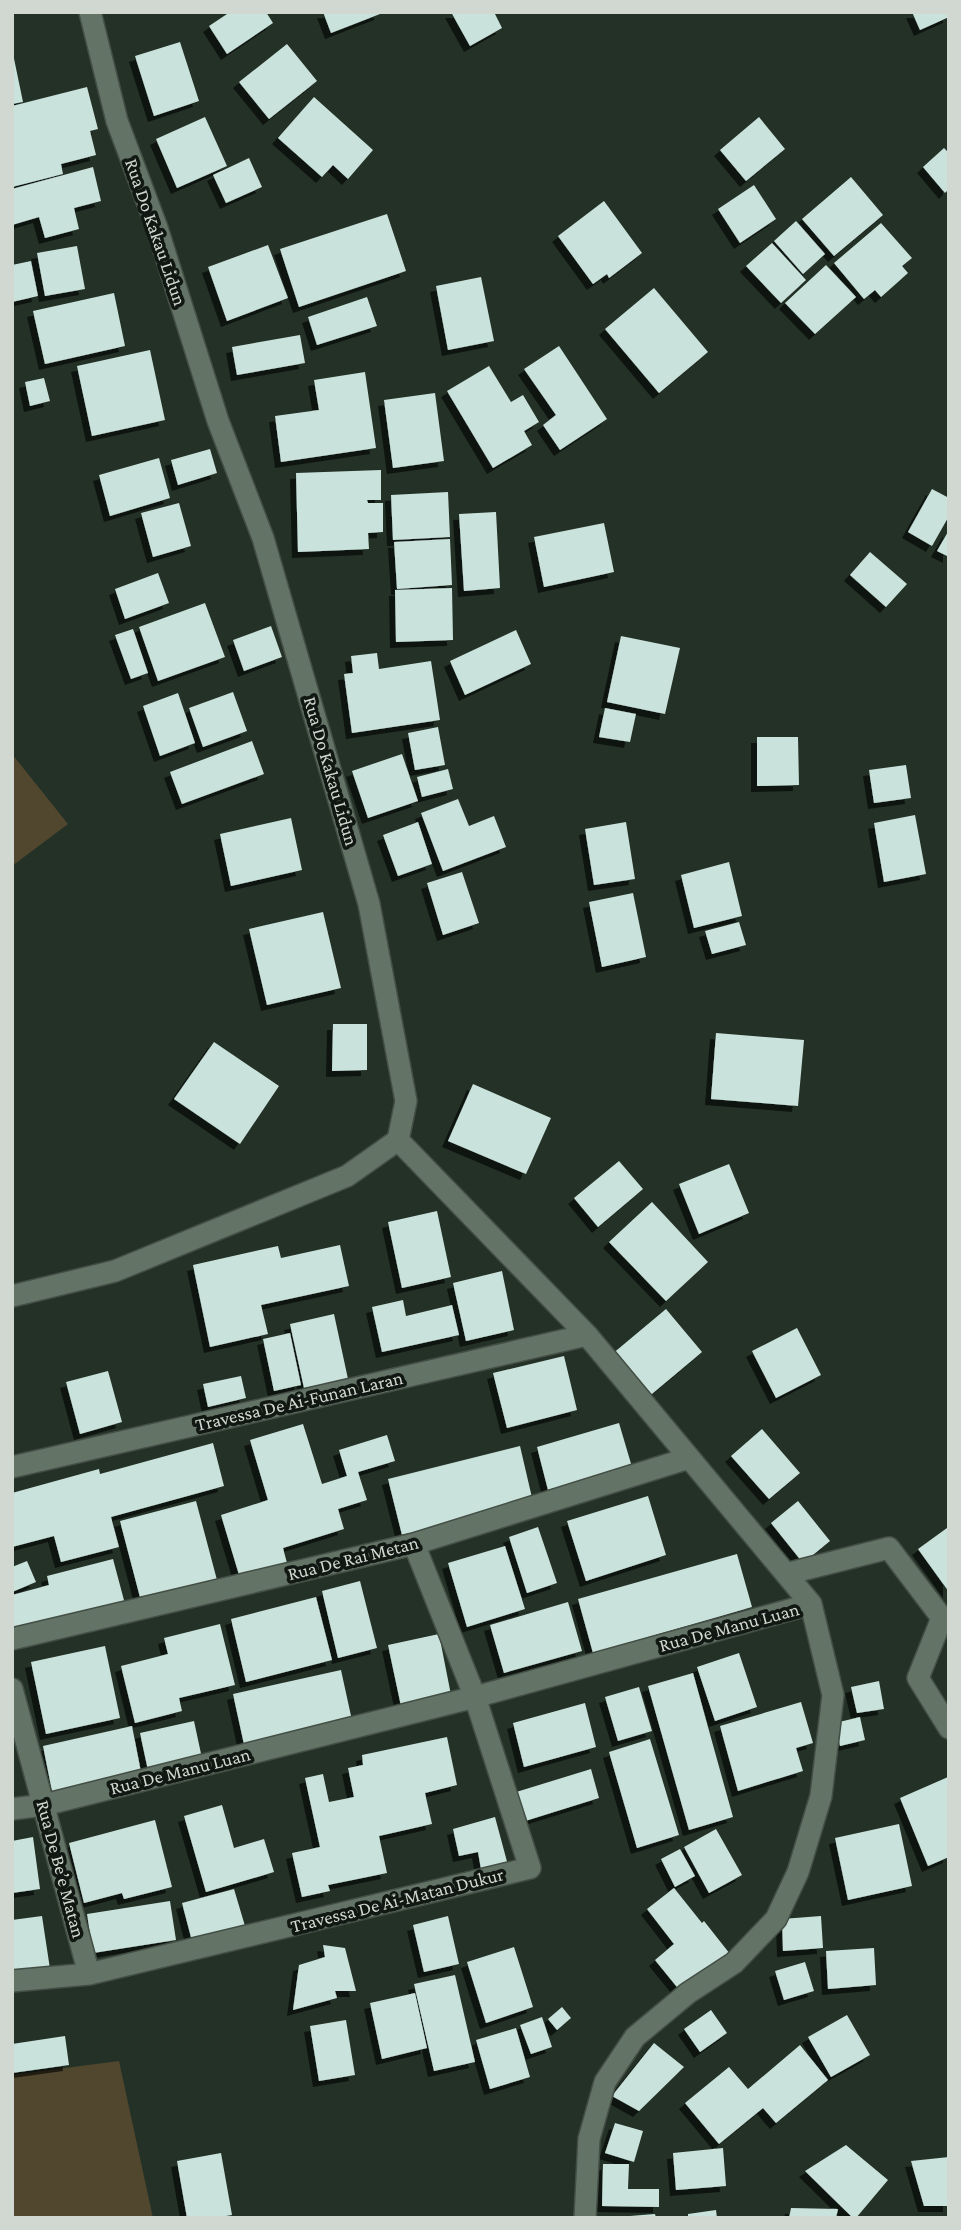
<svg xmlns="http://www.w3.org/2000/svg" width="961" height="2230" font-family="'Crimson Pro',serif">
<defs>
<filter id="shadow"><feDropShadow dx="-6" dy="6" stdDeviation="0" flood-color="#0009"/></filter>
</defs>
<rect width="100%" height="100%" fill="#243126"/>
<path fill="#50472e" d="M12,754L68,824L12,866Z
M119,2061L153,2218H12V2075Z"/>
<path fill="#cae2dc" filter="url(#shadow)" d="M230,12H266L273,23L227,54L209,26Z
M323,12H380V14L331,33Z
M451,12H494L502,28L470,46Z
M912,12H949V17L920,30Z
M180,42L199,101L154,116L135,56Z
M287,44L317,81L269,119L239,82Z
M12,49L23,102L12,104Z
M87,87L98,129L90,131L96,155L61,164L63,174L12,187V106Z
M314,97L373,150L348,179L333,165L322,177L278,138Z
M205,117L227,166L177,188L156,139Z
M759,117L785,149L746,181L720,150Z
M944,148L949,153V189L945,193L923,167Z
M249,158L262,187L226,203L213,175Z
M93,167L101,201L74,208L79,229L45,238L39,217L12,225V189Z
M851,177L883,215L834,256L802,219Z
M754,185L776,219L740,243L718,209Z
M604,201L642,253L609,278L607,274L593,284L558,236Z
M387,214L406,271L299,307L280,249Z
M796,221L825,254L803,274L774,241Z
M881,223L912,258L902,266L908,273L881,297L875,290L864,299L834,263Z
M772,243L806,280L781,303L746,266Z
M268,245L288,298L227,321L208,267Z
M77,246L85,289L45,296L37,253Z
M31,261L38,296L12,302V265Z
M826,265L856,297L815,334L785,303Z
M481,277L494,341L448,350L436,286Z
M654,288L708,352L659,393L605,329Z
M114,293L125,346L45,364L33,311Z
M367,297L377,326L317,345L308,317Z
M300,335L305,363L237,375L232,347Z
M559,346L607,419L560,450L543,425L556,415L524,369Z
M150,350L165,420L92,436L77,366Z
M489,366L511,402L523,395L539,422L524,431L532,445L493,468L447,391Z
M365,372L376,448L281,462L275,416L319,410L314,380Z
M44,378L50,401L30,406L25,382Z
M435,393L444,461L393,468L384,400Z
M210,449L217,473L178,485L171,460Z
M159,458L170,498L110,516L99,475Z
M381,470V500H367L368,503H383V532L368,533L369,549L298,552L296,473Z
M932,489L949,498V516L932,546L908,532Z
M448,492L450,537L393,540L391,495Z
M179,503L191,546L153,557L141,513Z
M496,512L500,588L464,591L459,514Z
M604,523L614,572L544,587L534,537Z
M949,530V557L937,551Z
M450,539L452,585L397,589L394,542Z
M870,552L907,584L886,607L850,575Z
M158,573L169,603L125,619L115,589Z
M452,588L453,640L396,642L395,590Z
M205,603L225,657L158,681L139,627Z
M271,626L282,657L244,671L233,640Z
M133,629L148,673L131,679L115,635Z
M516,630L531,664L465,695L450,661Z
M621,636L680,648L665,714L607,702Z
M377,653L379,669L431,661L440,720L352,733L344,674L353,673L351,656Z
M233,692L247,731L203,747L189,708Z
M178,693L195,743L160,756L143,706Z
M605,708L636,714L630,742L599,737Z
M438,727L445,765L415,770L408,733Z
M757,737H798L799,785L757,786Z
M252,741L264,774L182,804L170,772Z
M402,754L418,801L368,818L352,771Z
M906,765L911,798L874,803L869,770Z
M448,769L453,789L422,797L417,777Z
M458,799L469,826L494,816L506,847L443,871L421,813Z
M915,815L926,874L884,882L874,823Z
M291,818L302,870L231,886L220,834Z
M418,822L432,864L398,876L383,835Z
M626,822L635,879L594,885L585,829Z
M729,862L742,916L694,928L681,875Z
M462,872L479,923L443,935L427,883Z
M633,893L646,957L602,967L589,902Z
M323,912L341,988L267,1005L249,929Z
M739,922L746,945L712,954L705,931Z
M333,1024H367V1070L332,1071Z
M716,1033L804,1040L798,1106L711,1099Z
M214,1042L279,1086L240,1144L174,1099Z
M473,1084L551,1118L526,1174L448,1141Z
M619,1161L643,1189L598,1227L574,1198Z
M729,1164L749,1213L699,1234L679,1184Z
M652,1202L708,1262L666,1301L609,1242Z
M437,1211L451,1277L402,1288L388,1222Z
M340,1245L349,1286L261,1305L268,1334L210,1347L193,1265L278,1246L281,1258Z
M502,1271L514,1330L466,1341L453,1283Z
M403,1300L406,1316L452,1305L459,1335L382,1352L372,1307Z
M666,1309L702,1352L647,1398L611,1355Z
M334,1314L348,1379L304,1388L290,1324Z
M797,1328L821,1375L776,1398L752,1351Z
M290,1333L301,1385L274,1391L263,1339Z
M564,1356L577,1410L507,1428L493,1373Z
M108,1371L122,1422L80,1434L66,1382Z
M241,1376L246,1398L208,1407L203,1384Z
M619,1423L632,1467L548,1490L537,1447Z
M303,1424L322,1484L347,1476L339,1450L387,1435L395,1461L358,1472L367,1500L338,1509L344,1529L283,1548L287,1563L240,1578L221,1515L268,1500L250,1440Z
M762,1429L800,1473L769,1499L731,1456Z
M213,1443L224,1486L111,1517L119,1547L61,1562L54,1536L12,1547V1493L99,1469L100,1474Z
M520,1446L533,1502L402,1535L388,1479Z
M648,1496L666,1555L586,1581L567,1521Z
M196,1501L217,1580L141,1601L120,1521Z
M798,1501L830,1541L803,1563L771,1523Z
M538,1527L557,1583L527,1593L509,1537Z
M947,1528L949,1531V1592L918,1549Z
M505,1546L525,1609L467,1627L448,1563Z
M737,1554L752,1607L593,1653L578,1599Z
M113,1559L125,1604L12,1635V1595L49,1585L47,1576Z
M27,1561L36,1582L12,1592V1567Z
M360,1581L377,1648L338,1658L322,1591Z
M316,1597L332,1660L246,1682L231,1619Z
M568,1602L582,1651L504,1673L490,1625Z
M220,1624L235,1685L179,1698L182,1711L135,1723L121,1666L168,1654L164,1638Z
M439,1634L451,1695L401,1706L388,1645Z
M105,1646L120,1718L46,1734L31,1662Z
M739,1653L757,1707L715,1721L697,1667Z
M341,1670L353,1725L245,1749L233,1694Z
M693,1673L733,1817L689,1830L648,1686Z
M879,1681L884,1709L857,1713L851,1687Z
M639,1687L652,1731L618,1741L605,1697Z
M801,1702L813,1743L796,1748L803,1771L738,1791L720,1726Z
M585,1703L596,1747L524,1767L513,1723Z
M860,1717L865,1740L840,1746L835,1723Z
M194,1721L203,1763L149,1775L140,1733Z
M132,1726L141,1772L52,1791L43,1746Z
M447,1737L457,1785L425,1793L432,1824L379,1836L387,1873L328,1885L330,1891L302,1897L292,1853L320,1847L305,1778L323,1774L329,1802L354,1797L348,1768L363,1765L362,1755Z
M650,1739L679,1835L637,1848L609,1752Z
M591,1769L599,1798L522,1822L513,1793Z
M948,1777L949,1857L928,1866L900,1798Z
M222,1805L234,1848L264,1839L274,1872L206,1892L184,1816Z
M495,1817L509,1869L482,1875L478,1852L459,1856L453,1829Z
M155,1820L172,1887L124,1899L122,1893L84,1903L69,1843Z
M899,1824L912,1886L848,1900L835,1838Z
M716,1829L742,1875L709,1893L684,1847Z
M33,1837L40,1889L12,1893V1841Z
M680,1849L695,1876L675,1887L661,1859Z
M674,1888L702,1923L704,1921L730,1954L681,1992L655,1960L674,1944L647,1909Z
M234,1889L245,1926L192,1941L182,1903Z
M170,1901L176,1940L93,1953L87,1914Z
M42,1916L50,1969L12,1975V1920Z
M448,1916L459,1964L424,1972L413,1925Z
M821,1916L823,1948L783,1951L782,1919Z
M323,1945L345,1948L356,1991H335L337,1998L293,2010L299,1965L325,1957Z
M514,1947L533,2007L486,2023L467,1962Z
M874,1948L876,1985L828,1989L826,1951Z
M805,1962L814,1991L784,2000L775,1971Z
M455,1975L475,2062L434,2071L414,1984Z
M415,1993L427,2048L382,2059L370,2003Z
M562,2007L571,2018L557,2030L548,2019Z
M711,2010L727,2033L700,2052L684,2029Z
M847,2015L870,2055L831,2077L808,2037Z
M542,2017L552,2047L531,2054L520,2025Z
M346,2020L355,2075L319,2081L310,2026Z
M516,2028L530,2077L490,2089L476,2040Z
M65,2036L69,2065L12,2073V2044Z
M654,2043L684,2067L639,2111L612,2096Z
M800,2045L828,2080L776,2123L763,2108L719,2144L685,2103L729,2067L748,2089Z
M615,2123L643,2131L634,2162L605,2153Z
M846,2145L888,2180L856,2218H853L805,2171Z
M723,2148L726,2186L676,2190L673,2153Z
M221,2153L232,2215L214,2218H187L177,2161Z
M949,2157V2206H924L911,2161Z
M603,2164H629L628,2189H659V2207L602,2206Z
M791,2208L838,2209L836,2218H789Z
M716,2210L717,2218H688V2214Z
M655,2214L656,2218H631L630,2216Z"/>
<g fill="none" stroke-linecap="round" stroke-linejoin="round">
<defs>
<path id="minor" d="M12,1296L115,1271L347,1176L398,1140L406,1101L369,904L263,538L218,421L157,228L117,121L90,12
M12,1467L587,1335
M786,1574L889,1548L942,1618L918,1678L949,1728
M12,1639L414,1544L689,1458
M12,1689L89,1974L12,1981
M12,1809L44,1805L475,1697L811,1604L587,1335L398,1140
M89,1974L530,1868L475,1697L414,1544
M585,2218L589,2139L605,2082L635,2037L688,1993L734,1963L776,1919L798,1872L821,1796L833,1695L811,1604"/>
</defs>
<use href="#minor" stroke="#434e45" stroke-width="24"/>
<use href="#minor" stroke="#637366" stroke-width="21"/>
</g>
<g text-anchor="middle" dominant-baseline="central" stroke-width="7" stroke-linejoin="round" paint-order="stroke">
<g font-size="19" fill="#d0d8d1" stroke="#111712">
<text transform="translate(156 232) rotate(71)">Rua Do Kakau Lidun</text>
<text transform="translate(331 771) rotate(74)">Rua Do Kakau Lidun</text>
<text transform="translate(299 1401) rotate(-13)">Travessa De Ai-Funan Laran</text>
<text transform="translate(353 1558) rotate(-14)">Rua De Rai Metan</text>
<text transform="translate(729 1627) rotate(-15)">Rua De Manu Luan</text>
<text transform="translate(180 1771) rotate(-14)">Rua De Manu Luan</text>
<text transform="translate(61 1869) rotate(75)">Rua De Be’e Matan</text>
<text transform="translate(397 1900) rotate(-14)">Travessa De Ai-Matan Dukur</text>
</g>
</g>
<rect width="961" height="2230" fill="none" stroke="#d0d8d1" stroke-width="28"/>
</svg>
